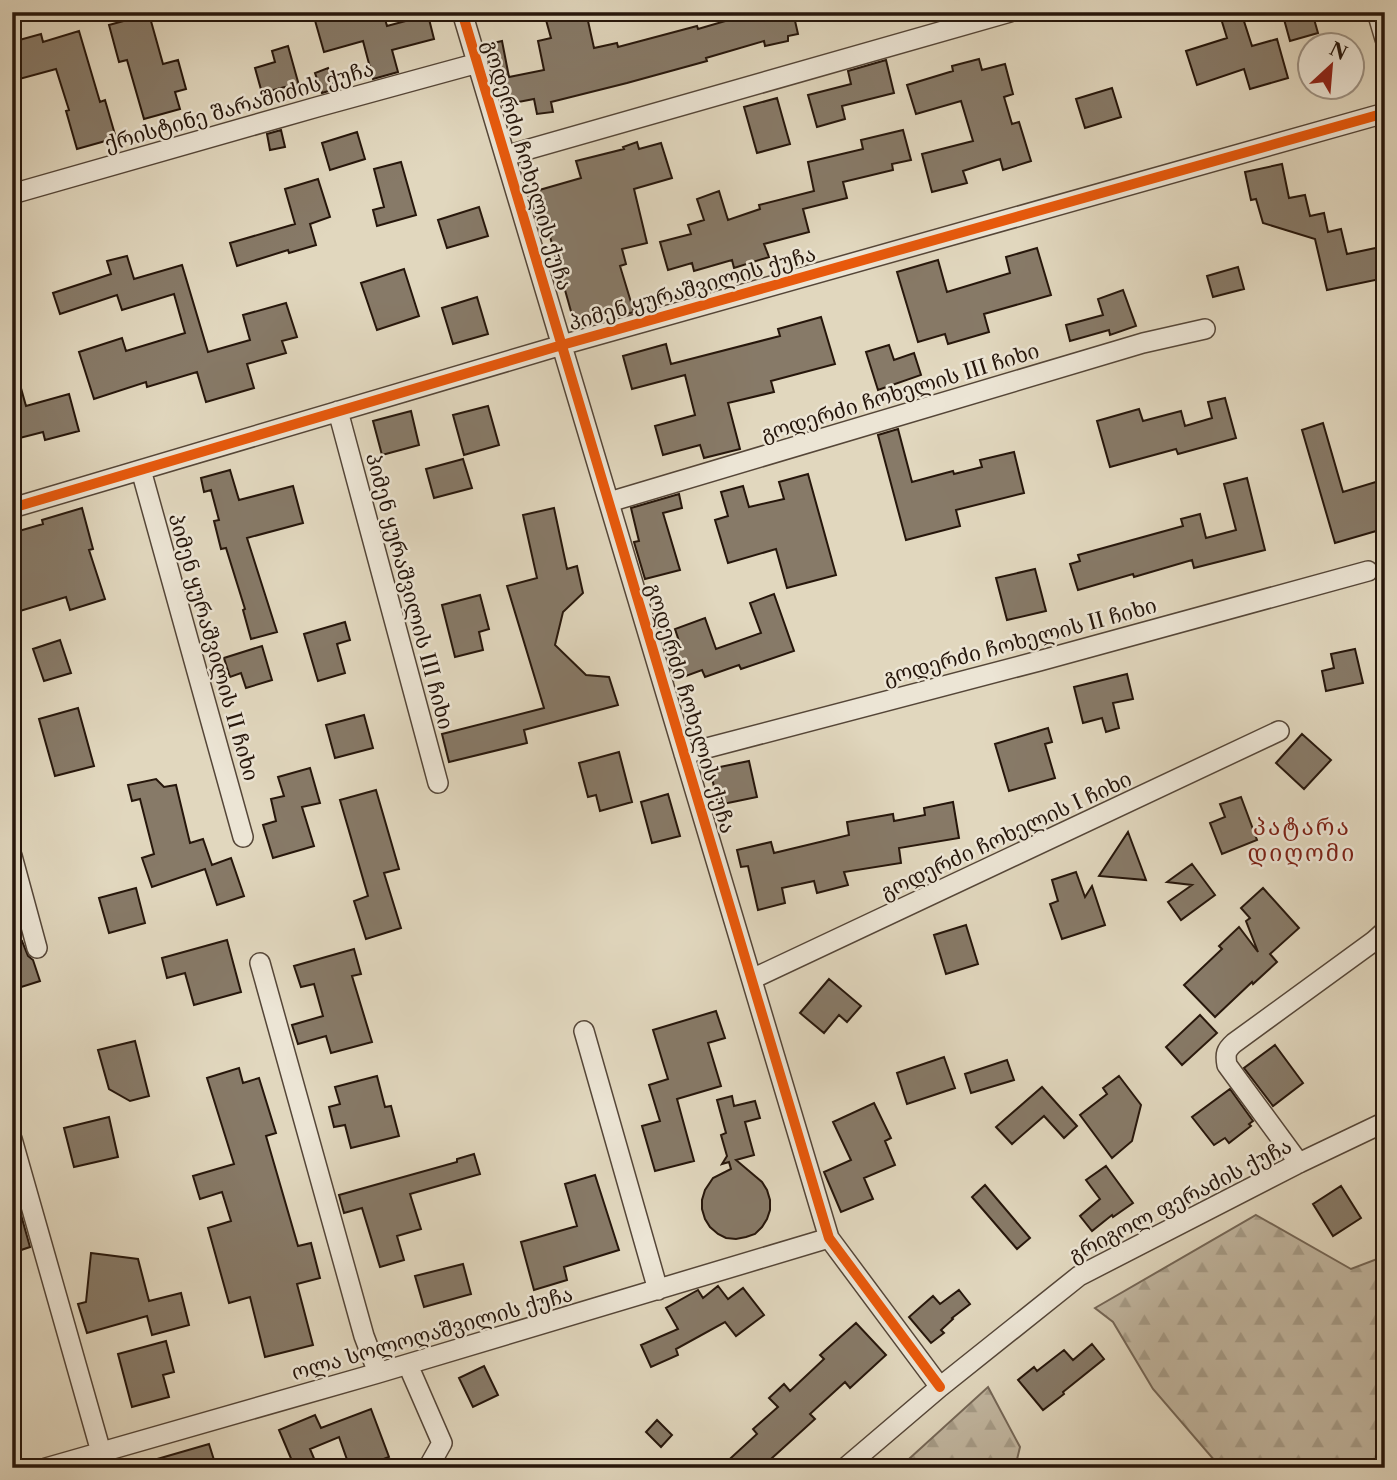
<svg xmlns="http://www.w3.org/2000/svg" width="1397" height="1480" font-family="'Libre Caslon Text','Noto Serif Georgian',serif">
<defs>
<pattern id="forest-firs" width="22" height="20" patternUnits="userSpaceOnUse" patternTransform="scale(1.75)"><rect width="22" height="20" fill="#c1b6a0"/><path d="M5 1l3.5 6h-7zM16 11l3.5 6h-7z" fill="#a69c88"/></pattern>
</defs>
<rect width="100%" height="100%" fill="#e1d7be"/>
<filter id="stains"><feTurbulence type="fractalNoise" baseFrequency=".00286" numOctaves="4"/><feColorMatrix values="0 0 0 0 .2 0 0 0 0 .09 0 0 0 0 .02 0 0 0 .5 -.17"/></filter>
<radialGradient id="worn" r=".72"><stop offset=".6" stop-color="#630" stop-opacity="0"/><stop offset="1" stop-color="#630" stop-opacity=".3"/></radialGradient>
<path fill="url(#forest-firs)" stroke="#746656" stroke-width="2" d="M1256,1215L1351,1269L1385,1256V1468H1221L1153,1389L1113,1322L1095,1308Z
M988,1387L1020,1447L1015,1468H899Z"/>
<path fill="#877a68" stroke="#26160b" stroke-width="2" d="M330,12H383L387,26L428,15L434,39L392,50L398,72L373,79L363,41L324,52L314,17Z
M580,12H586L594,48L617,43L618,47L697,26L698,29L756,12H793L798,34L788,36V41L765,46L764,41L706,58L707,61L627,83L551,102L553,112L537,114L534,99L503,105L485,45L502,41L509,77L544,70L538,41L551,38L546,20Z
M1219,12H1241L1252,46L1277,39L1288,78L1250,89L1244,69L1197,85L1186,51L1227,38Z
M1282,12H1312L1318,33L1290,41Z
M149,14L163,64L178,60L186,89L175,92L180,109L144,119L127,60L119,62L109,25Z
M79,31L100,102L105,100L116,138L77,149L66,111L69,110L56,69L12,81V42L41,34L43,42Z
M288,46L300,89L287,93L285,87L262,93L255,68L275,62L272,51Z
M979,59L982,70L1005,64L1013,94L1004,97L1012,124L1019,122L1031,161L1003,170L1000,159L963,171L967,183L932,192L922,154L973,141L961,101L916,114L907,85L953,71L952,66Z
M886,60L894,93L842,106L845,119L817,127L808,95L851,84L848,71Z
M328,68L335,89L322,93L315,73Z
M1112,88L1121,117L1085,128L1076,99Z
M777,98L790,144L757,153L744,107Z
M281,130L285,147L270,150L267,134Z
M903,130L911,160L892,164L893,170L843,182L847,198L803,209L809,232L764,244L769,257L734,268L732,260L694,271L692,263L668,270L660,242L691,234L688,225L704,220L697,199L719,191L728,220L760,209L759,205L814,191L808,162L863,149L861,140Z
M357,132L365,159L330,170L322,143Z
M637,142L639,149L661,143L672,178L634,189L647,243L622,249L626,264L620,266L634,312L619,316L616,309L574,322L545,219L537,221L529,193L581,178L576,161L624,149L623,147Z
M401,162L416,215L377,226L373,210L384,207L374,169Z
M1282,164L1289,198L1305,195L1310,216L1324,213L1328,232L1341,229L1347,254L1385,246V278L1327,290L1315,239L1263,223L1256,199L1251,200L1245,172Z
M318,179L330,217L310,224L316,245L289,253L288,250L237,266L230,243L295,224L285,189Z
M479,207L488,236L447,248L438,220Z
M1037,248L1051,295L984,314L989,332L948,344L945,334L918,342L897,272L938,260L947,292L1010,273L1006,257Z
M127,256L134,279L182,265L208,352L250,340L243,315L286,303L297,337L282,341L286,353L247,364L254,388L206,402L197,372L147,387L146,382L94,399L79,352L122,338L126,351L185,333L174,294L122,310L117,295L60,314L53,293L111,274L107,261Z
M1238,267L1244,289L1213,297L1207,276Z
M404,269L419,316L377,330L361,283Z
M1123,290L1136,326L1110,335L1109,330L1070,341L1066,325L1103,315L1098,299Z
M477,297L488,334L453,344L442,308Z
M821,317L835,364L771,381L774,392L728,403L740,449L704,458L700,445L663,455L655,426L695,415L685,375L632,389L623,356L666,344L671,364L780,336L778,329Z
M889,345L894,360L914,353L921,375L878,390L866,352Z
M17,374L26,406L69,394L79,431L45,440L43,432L12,440V375Z
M1225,398L1236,438L1178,454L1176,449L1110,467L1097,421L1139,409L1143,421L1181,411L1185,426L1212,418L1208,402Z
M488,406L499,445L464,455L453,415Z
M411,411L419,445L382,455L373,421Z
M1323,423L1343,492L1379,481L1385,502V520L1381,522L1383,529L1335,543L1302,430Z
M898,429L912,482L953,471L954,474L982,467L980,460L1014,452L1024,493L956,510L960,526L906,540L878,435Z
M463,459L472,488L434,498L426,469Z
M230,470L239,500L293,486L303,523L247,538L277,632L251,639L243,610L245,609L226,548L221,549L214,521L219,520L211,490L204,492L201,478Z
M808,474L836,575L787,588L776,549L728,563L715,520L728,516L721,492L743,486L749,507L784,499L779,482Z
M1247,478L1265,550L1194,568L1192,560L1134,577L1133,574L1078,590L1070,564L1080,561L1078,555L1183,526L1181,519L1200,514L1206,538L1236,530L1224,484Z
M679,494L682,508L663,513L680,570L645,579L634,542L639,541L631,508Z
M82,508L93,549L89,550L105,599L70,610L66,597L20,611L12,585V533L43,524L42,520Z
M554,508L567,569L577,566L583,593L563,612L555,645L586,675L609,677L618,705L524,730L527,743L449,762L442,734L544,708L507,586L537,578L523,515Z
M1035,569L1046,611L1007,620L996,578Z
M774,594L794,651L741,669L739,665L705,677L702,670L675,680L666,650L680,644L675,629L705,618L716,649L761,633L750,603Z
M480,595L489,629L479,632L483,650L455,657L442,605Z
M345,622L350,640L337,644L345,673L318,681L304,634Z
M60,640L71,673L44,681L33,649Z
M262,646L272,680L246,688L241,673L230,677L224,658Z
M1355,649L1363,683L1326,691L1322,671L1334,668L1331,654Z
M1127,674L1133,699L1113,703L1119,728L1106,732L1102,718L1083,723L1074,687Z
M78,708L94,766L55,776L39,719Z
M364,715L373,748L335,758L326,725Z
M1048,728L1052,742L1045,744L1055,778L1009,791L995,744Z
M1302,734L1331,760L1304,789L1276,763Z
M619,752L632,802L600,811L596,795L588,797L579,763Z
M749,761L757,797L718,805L710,769Z
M310,768L320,803L302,807L314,846L273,858L263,825L276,821L271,799L284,796L278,777Z
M156,779L164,787L176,785L190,843L203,839L212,865L231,858L244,896L217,905L205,869L152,887L142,858L154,854L140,799L132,801L128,785Z
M376,790L399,869L384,873L401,928L366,939L354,901L368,896L340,800Z
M668,794L680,836L652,843L641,802Z
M1241,797L1257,840L1222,854L1210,823L1225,817L1220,804Z
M953,802L959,838L899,848L901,863L844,872L848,885L817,893L814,881L782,888L785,903L758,910L748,866L741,867L737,850L771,842L774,853L849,835L847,822L893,814L894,821L925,815L924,808Z
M1128,832L1146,880L1099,876Z
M1192,864L1215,895L1181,920L1168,902L1192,885L1167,882Z
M1076,872L1085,897L1092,886L1105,925L1062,939L1050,904L1058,901L1052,880Z
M136,888L145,923L109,933L99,898Z
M1263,888L1299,928L1270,954L1277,962L1253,984L1252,982L1215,1017L1184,985L1222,949L1219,946L1239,927L1258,952L1246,921L1250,918L1241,908Z
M966,925L978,964L946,974L934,935Z
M227,940L241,992L194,1005L185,973L167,978L162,958Z
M22,941L28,956L33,960L40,981L12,990V944Z
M354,949L361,974L352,976L372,1042L331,1053L326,1036L298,1044L292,1025L323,1016L314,984L301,987L294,966Z
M829,979L861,1006L847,1022L839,1015L824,1033L800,1013Z
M716,1011L725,1038L708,1043L721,1086L677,1099L694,1161L655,1171L642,1126L660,1121L649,1085L668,1079L653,1030Z
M1200,1015L1217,1033L1182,1065L1166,1047Z
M135,1041L149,1096L130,1101L109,1089L98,1050Z
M1275,1045L1303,1083L1273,1106L1244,1068Z
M944,1057L955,1088L907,1104L897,1073Z
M1007,1060L1014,1080L971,1093L965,1074Z
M239,1068L243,1083L259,1078L276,1133L266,1136L298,1246L311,1243L320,1278L297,1284L313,1345L265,1357L250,1297L229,1303L208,1228L231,1221L222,1192L200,1199L193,1176L234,1164L207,1078Z
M377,1076L385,1107L391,1106L399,1136L351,1148L345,1125L334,1127L329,1107L340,1104L335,1087Z
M1119,1076L1141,1105L1132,1141L1112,1158L1080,1115L1107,1094L1103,1088Z
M1042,1087L1077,1126L1064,1138L1044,1116L1012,1144L996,1127Z
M1230,1089L1253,1121L1249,1124L1251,1126L1229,1143L1225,1138L1214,1145L1192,1117Z
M732,1096L734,1106L755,1101L760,1118L745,1122L754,1155L736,1160L762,1182L767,1190L770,1200V1210L767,1219L762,1227L755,1234L746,1237L736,1239L726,1238L718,1234L710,1227L705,1219L702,1209V1200L705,1190L713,1178L731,1169L729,1162L722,1164L727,1156L721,1135L726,1133L717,1100Z
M874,1103L891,1138L885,1141L895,1165L864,1178L873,1199L841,1212L824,1172L851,1160L833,1122Z
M109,1117L118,1157L74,1167L64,1128Z
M474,1154L480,1174L410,1194L421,1229L397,1236L404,1260L380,1267L362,1208L344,1213L339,1195L457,1162V1159Z
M1106,1166L1133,1203L1113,1217L1112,1215L1092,1231L1080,1216L1100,1199L1086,1180Z
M595,1175L619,1250L564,1267L567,1280L534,1290L521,1242L577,1226L565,1184Z
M985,1185L1030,1238L1017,1249L972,1197Z
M1341,1186L1361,1218L1333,1236L1313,1204Z
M18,1204L30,1247L12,1253V1206Z
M91,1253L138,1259L149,1301L181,1293L189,1325L152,1335L147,1316L87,1333L78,1304L86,1302Z
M463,1264L471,1294L424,1307L415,1276Z
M718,1286L728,1299L743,1288L764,1315L736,1336L725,1322L676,1349L678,1355L651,1367L641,1345L678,1329L666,1308L698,1290L703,1298Z
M959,1290L970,1304L952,1318L953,1319L941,1330L944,1333L931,1343L909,1317L933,1296L940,1304Z
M856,1323L886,1355L850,1388L845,1382L810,1414L815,1419L761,1468H720L757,1434L753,1429L778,1407L769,1398L784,1384L790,1391L824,1359L820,1355Z
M166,1341L174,1372L163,1375L169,1397L132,1407L118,1354Z
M1092,1344L1104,1359L1063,1392L1064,1394L1043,1410L1018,1380L1034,1367L1037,1371L1064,1350L1073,1360Z
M484,1366L498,1395L473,1407L459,1378Z
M371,1409L389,1457L359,1468H350L339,1437L310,1449L318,1468H295L279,1430L315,1415L321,1428Z
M657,1420L672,1435L661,1447L646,1432Z
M209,1444L214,1460L187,1468H141L140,1464Z"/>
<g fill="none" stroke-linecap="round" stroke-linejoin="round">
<defs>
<path id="minor" d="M462,12L829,1238L940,1387
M1377,12L1385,39
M505,156L1010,12
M12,194L317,107L478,63
M338,411L438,783
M141,470L243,837
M609,502L1143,343L1205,329
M12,508L562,345L1385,113
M684,754L1039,661L1368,571
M12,856L37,948
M260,963L364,1336L378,1373
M752,979L1279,731
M584,1031L658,1290
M12,1139L101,1452
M1299,1163L1227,1065C1225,1054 1226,1050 1234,1043L1374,941L1385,931
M408,1365L442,1443L428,1468
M46,1468L378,1373L829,1238
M845,1468L940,1387L1079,1276L1299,1163L1385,1122"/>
</defs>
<use href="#minor" stroke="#554638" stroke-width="22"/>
<use href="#minor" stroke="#ece5d5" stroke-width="19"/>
<defs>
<path id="cycleway" d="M462,12L829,1238L940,1387
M12,508L562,345L1385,113"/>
</defs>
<use href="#cycleway" stroke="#ece5d5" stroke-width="15"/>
<use href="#cycleway" stroke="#e8590c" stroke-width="10"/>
</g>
<g text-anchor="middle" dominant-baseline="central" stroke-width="5" stroke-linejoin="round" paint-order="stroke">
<g font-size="21" fill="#26160b" stroke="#ece5d5">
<text transform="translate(239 106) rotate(-16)">ქრისტინე შარაშიძის ქუჩა</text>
<text transform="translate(528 165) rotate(73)">გოდერძი ჩოხელის ქუჩა</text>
<text transform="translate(692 288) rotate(-16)">პიმენ ყურაშვილის ქუჩა</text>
<text transform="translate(900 392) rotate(-17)">გოდერძი ჩოხელის III ჩიხი</text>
<text transform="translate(410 591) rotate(75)">პიმენ ყურაშვილის III ჩიხი</text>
<text transform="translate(1020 641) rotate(-15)">გოდერძი ჩოხელის II ჩიხი</text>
<text transform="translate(214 647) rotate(74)">პიმენ ყურაშვილის II ჩიხი</text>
<text transform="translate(691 708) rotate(73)">გოდერძი ჩოხელის ქუჩა</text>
<text transform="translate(1006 835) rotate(-25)">გოდერძი ჩოხელის I ჩიხი</text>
<text transform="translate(1180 1200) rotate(-27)">გრიგოლ ფერაძის ქუჩა</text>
<text transform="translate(432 1333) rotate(-16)">ოლა სოლოღაშვილის ქუჩა</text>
</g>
<g font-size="23" letter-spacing="2" fill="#7a1f14" stroke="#ece5d5">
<text x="1302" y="827">პატარა<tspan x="1302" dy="26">დიღომი</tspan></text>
</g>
</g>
<rect width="1397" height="1480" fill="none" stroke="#e1d7be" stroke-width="42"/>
<rect x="14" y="14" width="1369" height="1452" fill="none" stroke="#26160b" stroke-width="3.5"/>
<rect x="21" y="21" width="1355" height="1438" fill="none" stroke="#26160b" stroke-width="2"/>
<g transform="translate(1331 66) rotate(26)"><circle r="33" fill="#ece5d5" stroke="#9d9284" stroke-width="2"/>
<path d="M0-5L12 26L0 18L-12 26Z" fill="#8f2418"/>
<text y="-10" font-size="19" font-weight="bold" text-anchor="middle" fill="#26160b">N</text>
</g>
<rect width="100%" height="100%" filter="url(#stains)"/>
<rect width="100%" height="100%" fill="url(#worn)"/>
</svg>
